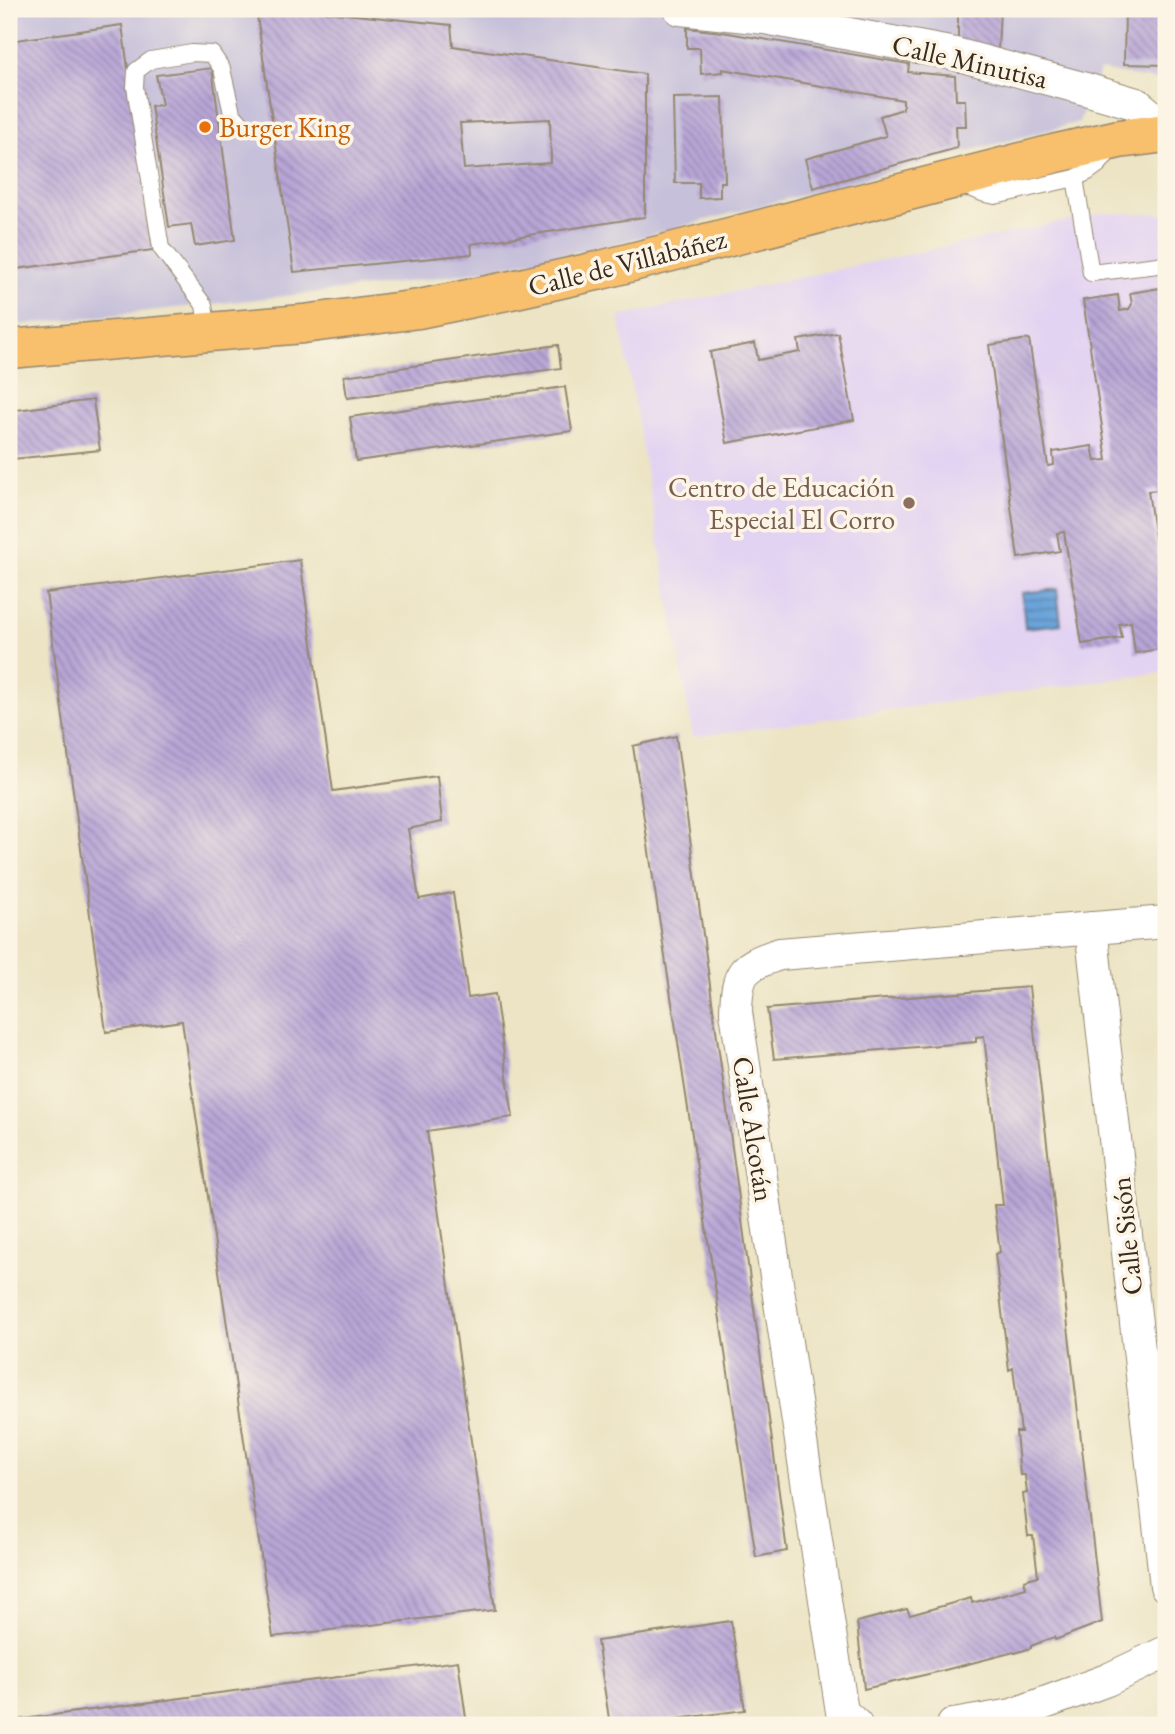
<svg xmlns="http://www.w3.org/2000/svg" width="1175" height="1734" font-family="'EB Garamond',serif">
<defs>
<pattern id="water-rules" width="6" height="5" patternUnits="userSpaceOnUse" patternTransform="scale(1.75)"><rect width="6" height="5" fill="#6ba4da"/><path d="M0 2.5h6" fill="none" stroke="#5986b0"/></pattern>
<pattern id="building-back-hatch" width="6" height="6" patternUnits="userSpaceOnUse" patternTransform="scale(1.75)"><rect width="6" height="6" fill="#b8a6d7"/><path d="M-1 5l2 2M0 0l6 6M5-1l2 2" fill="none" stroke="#9787ae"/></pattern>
</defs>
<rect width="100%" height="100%" fill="#fcf5e5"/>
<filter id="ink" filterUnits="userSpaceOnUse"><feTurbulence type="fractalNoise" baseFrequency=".0143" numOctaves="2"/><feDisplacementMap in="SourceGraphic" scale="14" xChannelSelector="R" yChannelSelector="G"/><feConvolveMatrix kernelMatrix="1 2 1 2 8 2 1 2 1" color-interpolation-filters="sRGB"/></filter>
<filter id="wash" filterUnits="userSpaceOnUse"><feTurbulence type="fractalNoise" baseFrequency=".00686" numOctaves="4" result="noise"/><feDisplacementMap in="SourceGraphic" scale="28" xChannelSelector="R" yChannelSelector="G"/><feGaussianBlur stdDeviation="1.57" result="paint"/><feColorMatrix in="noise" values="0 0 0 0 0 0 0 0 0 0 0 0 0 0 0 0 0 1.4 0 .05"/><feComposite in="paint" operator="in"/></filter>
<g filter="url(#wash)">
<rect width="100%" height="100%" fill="#ece4c4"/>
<path fill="#e3d3f2" d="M1103,213L1166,214V672L693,737L619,316Z"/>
<path fill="#c6c0da" d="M9,9H1166V82L1100,70L1079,122L607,246L473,272L378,286L20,325L18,317H9Z"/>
<path fill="url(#water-rules)" stroke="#53677c" stroke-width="2" d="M1057,589L1061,624L1025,628L1022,593Z"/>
<g id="blocks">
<path fill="url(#building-back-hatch)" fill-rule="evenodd" d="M256,9H297L451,25L453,46L645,74V217L471,244L472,254L294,272ZM550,119L551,163L464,169L460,123Z
M958,9H1000L998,50L958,40Z
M1125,9H1166V65L1124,64Z
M122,25L153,250L16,269L9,216V41Z
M687,28L722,32L909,64L908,72L955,76L956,100H965L966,126H956L957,148L813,188L805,159L886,136L880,116L903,109V100L722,69L723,72L701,74L700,48H687Z
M212,68L235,240L195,246L191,224L169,227L151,106L162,105L156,75Z
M723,97L725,182H720V197L699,198V183H675L673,98Z
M1166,287V504L1161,505L1158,490L1148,491L1166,612V648L1135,653L1131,622L1119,624L1122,638L1082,644L1064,532L1057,533L1060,551L1018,558L989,345L1029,339L1048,466L1054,465L1053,452L1092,446L1095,461L1107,460L1083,300L1118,295L1120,311L1129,309L1132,304L1130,293Z
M838,333L854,420L727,443L710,352L755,343L758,360L800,352L798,340Z
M558,345L561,368L347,398L344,376Z
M565,387L572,431L356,461L350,417Z
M93,400L100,450L13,459L9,430V411Z
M300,560L333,791L437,776L442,822L408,829L419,899L453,893L468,998L495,994L513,1117L427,1131L495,1610L273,1637L182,1021L106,1032L46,593Z
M676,736L787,1551L756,1557L633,746Z
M1029,987L1102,1622L1055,1640L1054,1637L1031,1646V1648L1015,1653L1014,1652L937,1672L864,1689L857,1622L907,1609L910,1615L971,1598L972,1603L1026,1588L1024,1580L1038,1576L1033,1536H1028L1023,1494L1027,1493L1025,1475H1020L1016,1432H1021L1013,1368L1009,1370L995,1254L1000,1252L994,1205H1003L984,1036L976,1037V1042L774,1059L767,1009Z
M731,1621L745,1710L631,1725H610L597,1641Z
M458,1661L467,1725H9V1721Z"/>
</g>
</g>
<g filter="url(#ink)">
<use href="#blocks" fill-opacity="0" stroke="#948771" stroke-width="2"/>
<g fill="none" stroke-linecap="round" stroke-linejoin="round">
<defs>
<path id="lane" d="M1075,178L1091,273L1166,264
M961,185L985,194L995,196L1075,178L1088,172L1099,164L1112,148
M208,333L204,305L161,248L135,87L136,71L151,60L192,53L212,54L222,69L232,113L245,128"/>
<path id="street" d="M680,9L765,18L955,54L1082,88L1137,104L1166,128
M1091,928L1166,1586
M856,1725L842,1712L736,1012C737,972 742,966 780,954L1166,922
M953,1725L1012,1715L1107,1680L1166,1652"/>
<path id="primary" d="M9,349L303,324L419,309L516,289L601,270L1053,154L1119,139L1166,133"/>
</defs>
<use href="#lane" stroke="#948771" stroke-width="18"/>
<use href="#street" stroke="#948771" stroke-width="34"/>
<use href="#primary" stroke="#948771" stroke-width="41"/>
<use href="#lane" stroke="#fff" stroke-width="16"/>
<use href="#street" stroke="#fff" stroke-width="32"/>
<use href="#primary" stroke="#f8bf6c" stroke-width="38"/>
</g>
</g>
<circle fill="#e8710a" stroke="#fcf5e5" stroke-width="2.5" cx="205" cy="127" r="7"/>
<circle fill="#8d6e63" stroke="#fcf5e5" stroke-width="2.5" cx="909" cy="503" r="7"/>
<g text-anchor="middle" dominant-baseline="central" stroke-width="7" stroke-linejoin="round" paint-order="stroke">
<g font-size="28" fill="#3b2a1e" stroke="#fcf5e5">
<text transform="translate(970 61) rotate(13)">Calle Minutisa</text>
<text transform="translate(627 262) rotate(-14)">Calle de Villabáñez</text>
<text transform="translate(754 1129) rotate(81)">Calle Alcotán</text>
<text transform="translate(1126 1236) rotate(-96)">Calle Sisón</text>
</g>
<g font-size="28" fill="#c56008" stroke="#fcf5e5" text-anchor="start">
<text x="219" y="127">Burger King</text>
</g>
<g font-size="28" fill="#785e54" stroke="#fcf5e5" text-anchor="end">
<text x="895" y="487">Centro de Educación<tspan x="895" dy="32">Especial El Corro</tspan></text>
</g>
</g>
<rect width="1175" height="1734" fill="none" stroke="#fcf5e5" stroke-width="35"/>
</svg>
